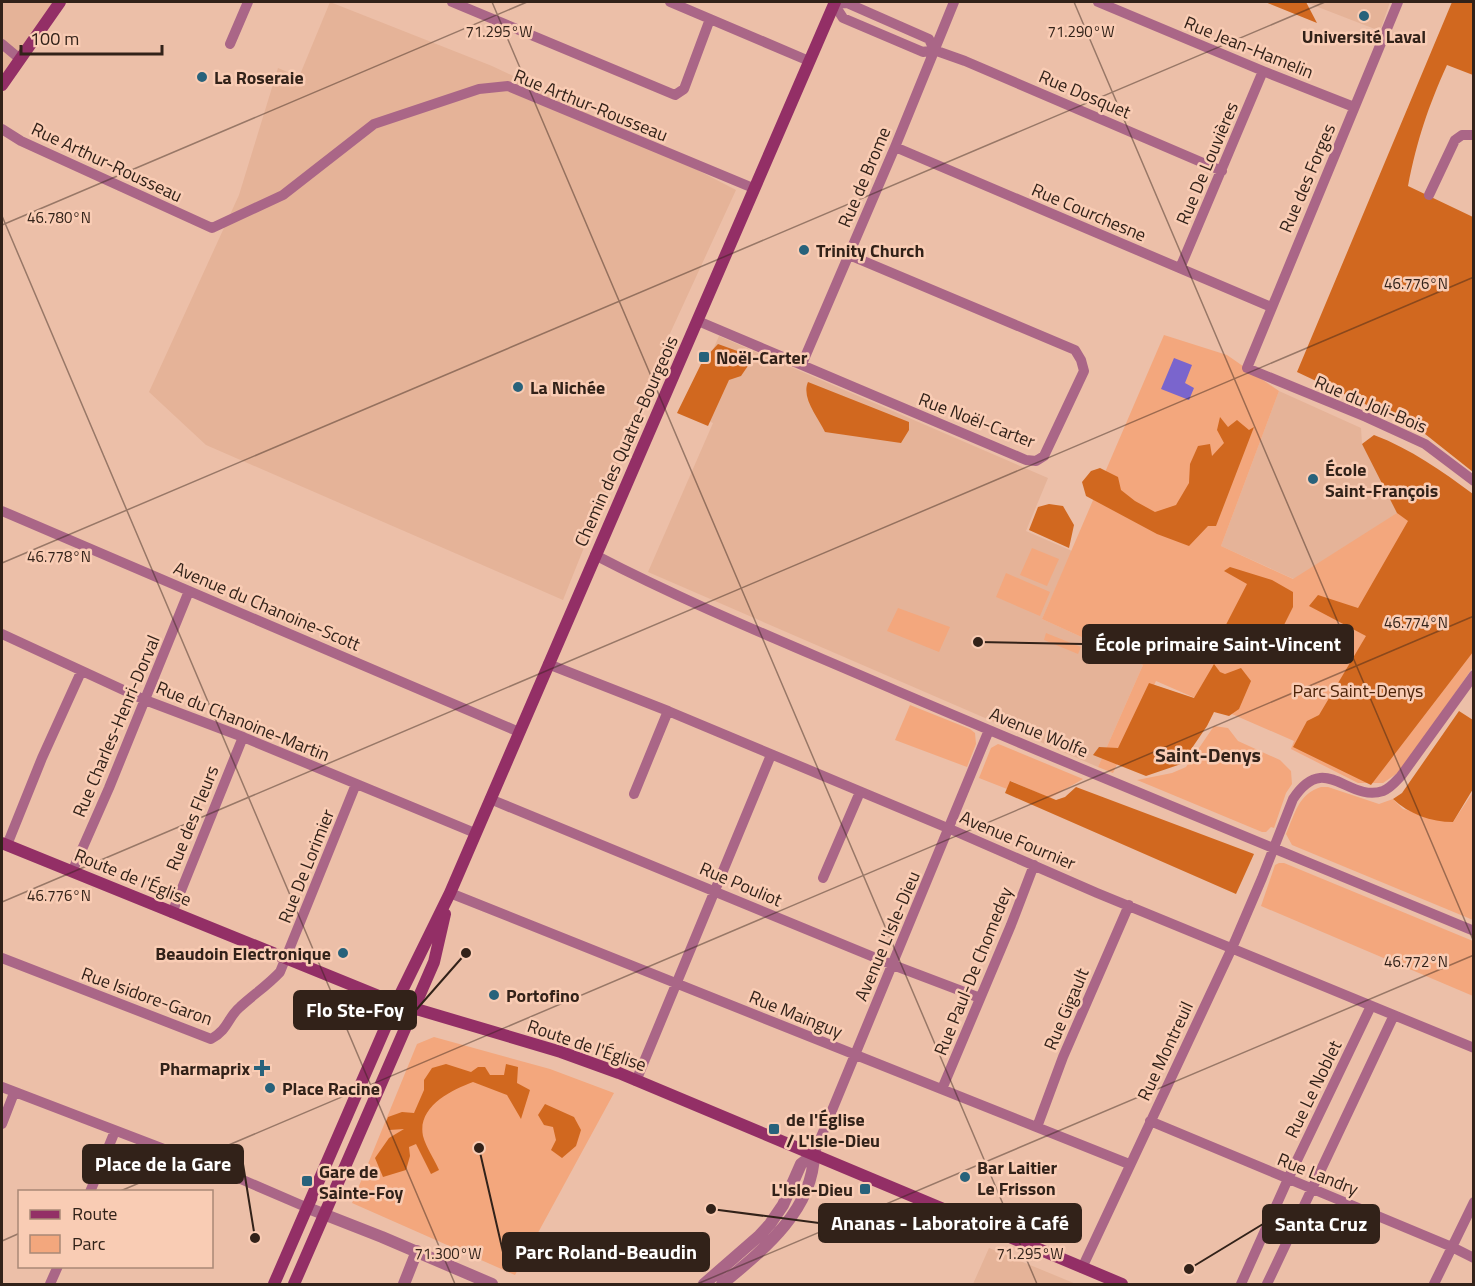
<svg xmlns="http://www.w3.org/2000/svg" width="1475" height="1286" font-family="'Titillium Web',sans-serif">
<rect width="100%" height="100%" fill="#ecbfa8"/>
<path fill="#e5b398" d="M2,2H60L2,85Z
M330,2L492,66L551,94L736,190L667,340L563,600L206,445L149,392L239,195L278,68L299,77Z
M1305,2H1390L1380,31Z
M719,336L1048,478L1026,531L1072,551L1042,619L1143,665L1098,767L648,572L713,423L686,411Z
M1279,391L1361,428L1362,444L1408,521L1358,608L1221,546Z
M989,1248L1076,1284H973Z"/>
<path fill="#f3a77d" d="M1164,335L1227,355L1279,391L1221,546L1293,579L1397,513L1409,521L1473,495V667L1402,770L1383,783H1358L1291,749L1294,741L1156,681L1113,773L1098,767L1143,665L1042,619Z
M1032,548L1059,559L1047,586L1020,575Z
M1006,573L1050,592L1040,616L996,597Z
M898,608L950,627L939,652L887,631Z
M1046,633L1081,647L1078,654L1044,640Z
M910,705L970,729L975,733L976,744L967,767L895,740Z
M1214,726L1228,728L1238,741L1280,760L1291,771L1292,784L1286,793L1274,828L1271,827L1266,832H1262L1137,780L1172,773L1186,767Z
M998,744L1001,745L1083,779L1050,798L1011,781L1007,789L979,778L991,748Z
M1321,787H1328L1379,804L1393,799L1403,809L1453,822L1473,792V920L1292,845L1286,834C1295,814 1298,794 1321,787Z
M1279,863H1284L1473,941V996L1261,906L1275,865Z
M434,1037L550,1069L614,1093L515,1275L352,1203L417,1044Z"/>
<path fill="#d1681f" d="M1265,2H1306L1317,23Z
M1452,2H1473V75L1447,65C1428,107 1417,140 1408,186L1473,217V472L1420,430L1297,372Z
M718,344L754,357L741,376L729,380L708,426L677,413L703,360Z
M808,382L909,422V430L901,443L825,432C818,417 801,398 808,382Z
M1220,417L1228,427L1237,420L1249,430L1254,427L1216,526H1208L1189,546L1157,534L1086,496L1082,482L1091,471L1100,468L1118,477L1121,490L1135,501L1155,512L1176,505L1189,483L1190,464L1198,446L1210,444L1212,456L1224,443L1217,430Z
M1374,435C1411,449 1442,471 1473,494V652L1371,785L1293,747L1307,721L1319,715L1366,636L1309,606L1318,595L1358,608L1408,521L1397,513L1362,444Z
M1049,504L1063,506L1074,525L1069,548L1029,530L1038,507Z
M1230,567L1272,580L1293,592V607L1284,625L1279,641C1262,631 1245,632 1227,639L1224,653L1215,646L1247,584L1224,571Z
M1214,664L1220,672L1225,674L1241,668L1251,681L1239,709L1229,716L1214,712L1207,726L1181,764L1146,776L1093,755L1099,747L1118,748L1149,683L1194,698Z
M1459,711L1473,720V789L1453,822C1431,822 1409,814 1393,799L1402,793Z
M1010,781L1056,800L1065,797L1076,787L1254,854L1236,894L1005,793Z
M446,1064L471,1072L478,1067H485L490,1075H504L506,1064L518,1067L517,1083L530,1090L521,1119L507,1095L473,1082C451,1090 417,1107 423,1136C426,1147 434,1159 439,1170L431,1174L416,1144L409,1147L410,1156L406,1170L383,1177L375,1158L389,1138L404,1129L389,1130L386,1122L388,1117L402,1112L414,1113L424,1090V1080L432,1068Z
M545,1104L574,1117L581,1130L576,1146L562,1158L551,1150L556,1140L553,1127L544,1125L538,1115Z"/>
<path fill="#7a65cd" d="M1174,358L1192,365L1185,383L1194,388L1189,400L1161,389Z"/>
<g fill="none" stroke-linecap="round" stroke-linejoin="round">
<path stroke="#aa6687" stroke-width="10" d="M452,2L675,95L684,89L710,19
M670,2L809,61
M1098,2L1263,71L1354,107
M1398,2L1247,368L1366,417L1425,444L1474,481
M2,44L20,59
M230,44L248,2
M934,50L929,39L847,3L834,4L843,18L923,52L934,50L965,61L1222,171
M2,129L21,141L212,228L283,195L374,124L479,89L508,86L753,188
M895,147L1271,307
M1429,195L1455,140L1462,135H1474
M1180,268L1263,71
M698,321L1026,460L1036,461L1044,456L1084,371L1081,360L1075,350L849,255
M802,364L895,147L954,2
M2,511L519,732
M595,555C693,606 796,647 897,691C1089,773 1281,851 1474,931
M2,634L145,700L243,737L475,833
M548,664L668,711L950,829L1097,893L1474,1048
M634,794L668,711
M490,799L893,965L980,998
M7,845L42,758L81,672
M72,872L109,788L189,591
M823,878L860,792
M450,893L1129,1164
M172,913L243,737
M2,958L211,1039C229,1029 227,1018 240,1007C253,995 268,985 280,972L356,784
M636,1081L771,755
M2,1087L229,1174L308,1208
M942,1089L1011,925L1034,865
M1150,1121L1452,1247L1474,1258
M2,1124L14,1093
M1037,1127L1063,1057L1129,905
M814,1154L989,730
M90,1192L115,1131
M1082,1268L1232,948L1262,878L1293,799C1325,750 1348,803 1383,791C1391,788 1396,781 1401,776L1474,675
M50,1284L58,1266
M1241,1284L1288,1179L1371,1006
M1267,1284L1394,1015
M1434,1284L1474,1202"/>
<path stroke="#aa6687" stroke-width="12" d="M308,1208L382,1237L492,1284
M404,1284L417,1251
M704,1284L759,1236L770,1224L783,1205L801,1164L814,1154
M722,1284C762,1251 813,1211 814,1154"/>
<path stroke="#932f66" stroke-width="12" d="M2,85L60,2
M2,843L396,1003L561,1052L619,1073L1122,1284
M274,1284L396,1003L450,893L835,2
M294,1284L434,962L445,914"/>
</g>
<path fill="none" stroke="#322219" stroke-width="1.5" stroke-opacity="0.45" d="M492,2L1037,1284M1074,2L1474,942M2,216L455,1284M2,225L527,2M2,563L1325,2M2,902L1474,277M118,1192L1474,616M2,1241L20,1233M697,1284L1474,955"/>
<g fill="#28627b" stroke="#f9ccb4" stroke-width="2">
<circle cx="1364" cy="16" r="6"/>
<circle cx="202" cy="77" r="6"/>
<circle cx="804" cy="250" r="6"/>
<rect x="698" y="351" width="12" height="12" rx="3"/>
<circle cx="518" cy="387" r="6"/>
<circle cx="1313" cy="479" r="6"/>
<circle cx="343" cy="953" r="6"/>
<circle cx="494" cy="995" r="6"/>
<path d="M259 1059h6v6h6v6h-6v6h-6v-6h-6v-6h6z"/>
<circle cx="270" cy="1088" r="6"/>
<rect x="768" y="1123" width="12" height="12" rx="3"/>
<circle cx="965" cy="1177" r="6"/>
<rect x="301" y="1175" width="12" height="12" rx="3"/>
<rect x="859" y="1183" width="12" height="12" rx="3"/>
</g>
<g text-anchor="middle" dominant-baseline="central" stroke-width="5" stroke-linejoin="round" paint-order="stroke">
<g font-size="18" font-weight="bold" fill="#322219" stroke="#f9ccb4" text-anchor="start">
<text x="1364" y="36" text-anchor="middle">Université Laval</text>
<text x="214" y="77">La Roseraie</text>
<text x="816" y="250">Trinity Church</text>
<text x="716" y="357">Noël-Carter</text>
<text x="530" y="387">La Nichée</text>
<text x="1325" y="469">École<tspan x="1325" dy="21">Saint-François</tspan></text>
<text x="331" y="953" text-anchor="end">Beaudoin Electronique</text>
<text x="506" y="995">Portofino</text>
<text x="250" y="1068" text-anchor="end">Pharmaprix</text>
<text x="282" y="1088">Place Racine</text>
<text x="786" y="1119">de l'Église<tspan x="786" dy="21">/ L'Isle-Dieu</tspan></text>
<text x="977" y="1167">Bar Laitier<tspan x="977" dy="21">Le Frisson</tspan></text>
<text x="319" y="1171">Gare de<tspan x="319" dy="21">Sainte-Foy</tspan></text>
<text x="853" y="1189" text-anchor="end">L'Isle-Dieu</text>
</g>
<g font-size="18" fill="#322219" stroke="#f9ccb4">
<text transform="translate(1249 47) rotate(22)">Rue Jean-Hamelin</text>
<text transform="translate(1085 94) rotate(23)">Rue Dosquet</text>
<text transform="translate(591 105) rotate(22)">Rue Arthur-Rousseau</text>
<text transform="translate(107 162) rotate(25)">Rue Arthur-Rousseau</text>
<text transform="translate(1207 163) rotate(-67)">Rue De Louvières</text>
<text transform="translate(864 177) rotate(-67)">Rue de Brome</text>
<text transform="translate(1307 178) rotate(-67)">Rue des Forges</text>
<text transform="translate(1089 212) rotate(23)">Rue Courchesne</text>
<text transform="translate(1371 404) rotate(23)">Rue du Joli-Bois</text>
<text transform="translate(977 420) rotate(21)">Rue Noël-Carter</text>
<text transform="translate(626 441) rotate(-66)">Chemin des Quatre-Bourgeois</text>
<text transform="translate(267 606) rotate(23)">Avenue du Chanoine-Scott</text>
<text transform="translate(243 721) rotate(22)">Rue du Chanoine-Martin</text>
<text transform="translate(116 726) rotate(-67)">Rue Charles-Henri-Dorval</text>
<text transform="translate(1039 732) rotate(22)">Avenue Wolfe</text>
<text transform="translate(192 818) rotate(-68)">Rue des Fleurs</text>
<text transform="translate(1018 840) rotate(23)">Avenue Fournier</text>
<text transform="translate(306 866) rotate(-68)">Rue De Lorimier</text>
<text transform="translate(133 877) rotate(22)">Route de l'Église</text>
<text transform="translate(741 884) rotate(23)">Rue Pouliot</text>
<text transform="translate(887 936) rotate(-67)">Avenue L'Isle-Dieu</text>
<text transform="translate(973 971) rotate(-68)">Rue Paul-De Chomedey</text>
<text transform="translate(147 996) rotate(20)">Rue Isidore-Garon</text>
<text transform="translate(1066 1009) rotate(-67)">Rue Gigault</text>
<text transform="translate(796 1014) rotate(22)">Rue Mainguy</text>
<text transform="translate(587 1045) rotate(19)">Route de l'Église</text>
<text transform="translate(1165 1051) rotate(-65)">Rue Montreuil</text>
<text transform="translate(1313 1089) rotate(-64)">Rue Le Noblet</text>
<text transform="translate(1318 1174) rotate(22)">Rue Landry</text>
</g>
<g font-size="18" fill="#4c2207" stroke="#f9ccb4">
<text x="1358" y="690">Parc Saint-Denys</text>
</g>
<g font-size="20" font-weight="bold" fill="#322219" stroke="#f9ccb4">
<text x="1208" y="754">Saint-Denys</text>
</g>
</g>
<g font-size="15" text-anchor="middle" fill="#322219" stroke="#f9ccb4" stroke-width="5" stroke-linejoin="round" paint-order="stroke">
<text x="499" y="37">71.295°W</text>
<text x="1081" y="37">71.290°W</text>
<text x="59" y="223">46.780°N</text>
<text x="1416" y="289">46.776°N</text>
<text x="59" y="562">46.778°N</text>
<text x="1416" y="628">46.774°N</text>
<text x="59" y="901">46.776°N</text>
<text x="1416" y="967">46.772°N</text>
<text x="448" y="1259">71.300°W</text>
<text x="1030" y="1259">71.295°W</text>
</g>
<path fill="none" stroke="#322219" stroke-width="2" d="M978 642L1083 644M466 953L416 1010M255 1238L243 1164M711 1209L819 1223M1189 1269L1263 1224M479 1148L503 1252"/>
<g fill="#322219" stroke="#f9ccb4" stroke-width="2">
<circle cx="978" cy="642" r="6"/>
<circle cx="466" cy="953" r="6"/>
<circle cx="255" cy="1238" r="6"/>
<circle cx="711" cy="1209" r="6"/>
<circle cx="1189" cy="1269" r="6"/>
<circle cx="479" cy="1148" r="6"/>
</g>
<g fill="#322219" stroke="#322219" stroke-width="2">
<rect x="1083" y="625" width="270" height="38" rx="6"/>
<rect x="294" y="991" width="122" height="38" rx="6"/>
<rect x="83" y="1145" width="160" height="38" rx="6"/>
<rect x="819" y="1204" width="262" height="38" rx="6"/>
<rect x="1263" y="1205" width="116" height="38" rx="6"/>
<rect x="503" y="1233" width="206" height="38" rx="6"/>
</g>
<g font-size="20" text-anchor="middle" font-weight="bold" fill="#fff">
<text x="1218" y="651">École primaire Saint-Vincent</text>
<text x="355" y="1017">Flo Ste-Foy</text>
<text x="163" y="1171">Place de la Gare</text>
<text x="950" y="1230">Ananas - Laboratoire à Café</text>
<text x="1321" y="1231">Santa Cruz</text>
<text x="606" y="1259">Parc Roland-Beaudin</text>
</g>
<rect width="1475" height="1286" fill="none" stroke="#322219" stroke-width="6"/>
<rect x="18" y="1190" width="195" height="78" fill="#f9ccb4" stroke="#a98876" stroke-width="1.5"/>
<rect x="30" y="1210" width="30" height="9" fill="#932f66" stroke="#a98876" stroke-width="1.5"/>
<text x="72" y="1220" font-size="18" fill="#322219">Route</text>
<rect x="30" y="1235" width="30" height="18" fill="#f3a77d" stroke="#a98876" stroke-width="1.5"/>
<text x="72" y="1250" font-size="18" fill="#322219">Parc</text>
<path d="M21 45v9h141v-9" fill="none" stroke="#322219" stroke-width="3"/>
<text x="30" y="45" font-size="18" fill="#322219" stroke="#f9ccb4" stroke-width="4.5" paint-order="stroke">100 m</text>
</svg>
